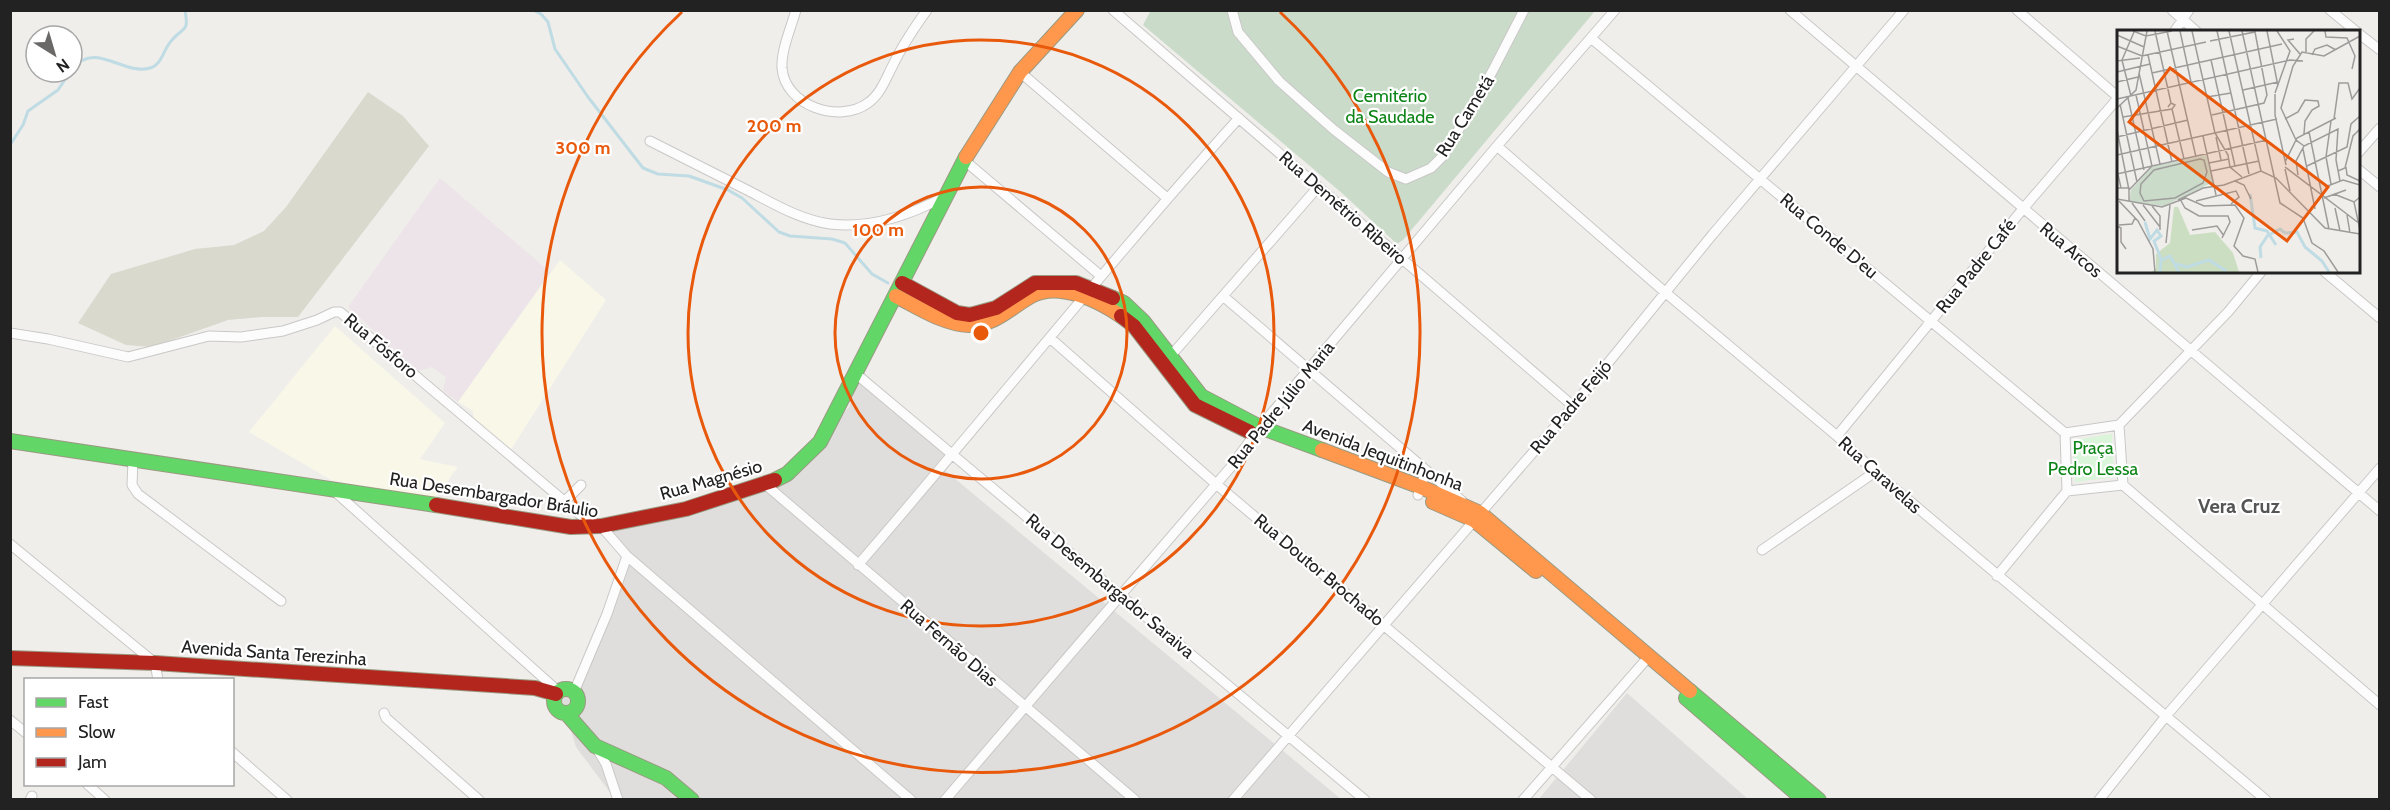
<svg xmlns="http://www.w3.org/2000/svg" width="2390" height="810" font-family="Cabin,sans-serif">
<rect width="100%" height="100%" fill="#f0eeeb"/>
<path fill="#dfdedc" d="M861,370L954,453L942,468L1341,799H615L576,747L560,695L582,676L626,552L610,526L763,483L809,452L849,407Z
M1627,693L1748,799L1538,800Z"/>
<path fill="#ede4e9" d="M440,178L550,272L458,402L443,391L446,377L432,367L418,371L348,307Z"/>
<path fill="#f8f7e8" d="M560,260L606,300L510,451L474,421L473,411L458,402Z
M335,326L445,423L420,459L458,467L433,501L331,480L249,432Z"/>
<path fill="#d9d9cd" d="M368,92L403,116L429,146L298,317H261L228,320L152,347L126,345L78,323L111,274L195,249L234,245L264,231L286,207Z"/>
<path fill="#cadbca" d="M1151,10L1595,11L1403,240L1397,244L1343,194L1143,25Z"/>
<path fill="#daf5da" d="M2112,434L2114,477L2075,482L2073,440Z"/>
<g fill="none" stroke-linecap="round" stroke-linejoin="round">
<path stroke="#bfdbe3" stroke-width="3" d="M533,10L541,14L548,22L555,49L588,97L643,168L658,174L689,176L728,190L742,198L779,232L790,236L832,239L845,243L872,274L888,283
M72,69C96,40 123,76 150,68C163,64 163,49 172,40C184,26 189,33 185,10
M10,145L23,125L28,111L58,90L70,72"/>
<defs>
<path id="street" d="M796,10C791,28 781,50 782,68C785,106 839,124 868,103C881,94 886,78 893,65C902,46 914,28 927,10
M1113,10L1573,406
M1232,10L1238,32L1279,81L1333,129L1388,172L1406,179L1431,168L1444,155L1492,72L1524,10
M1790,10L2380,511
M2017,10L2118,97
M2172,10L2197,32
M2330,10L2357,32
M2174,32L2189,10
M2358,33L2380,50
M1592,39L2065,433
M1020,72L1167,198
M650,141C683,158 716,174 749,191C774,204 801,220 830,224C869,229 910,215 944,197
M1497,146L1666,293L1837,436L1875,472L2266,800
M2358,153L2380,128
M964,160L1101,276
M2358,169L2380,187
M2325,272L2380,318
M1223,296L1462,501
M10,333L48,339L128,357L209,336L241,337L283,331L317,320L334,312H340L583,517L601,526L627,556L911,800
M1050,338L1216,484L1591,800
M1168,359L1318,187
M855,373L1365,800
M2119,425L2123,485L2067,491L2065,433Z
M2119,425L2228,312L2261,272
M1837,436L2022,210L2118,98
M133,461L132,485L138,494L281,601
M766,485L1135,800
M2123,485L2380,705
M332,489L558,691
M1418,495L1426,471
M565,501L581,485
M10,544L155,663L158,680
M1762,550L1875,472
M858,565C986,417 1108,263 1239,118
M1997,576L2067,491
M574,692L607,614L627,556
M384,713L386,718L479,800
M10,720L26,733
M596,747L606,764L618,800
M232,752L287,800
M87,784L105,800
M30,800L32,796
M945,800L1230,468L1260,427L1497,146L1615,10
M1233,800L1573,406L1713,234L1904,10
M1523,800L1644,662
M2099,800L2166,716L2380,468"/>
<path id="fast" d="M1113,298L1124,303L1143,321L1201,396L1260,427L1322,450
M10,441L436,505
M775,480L787,474L820,442L966,157
M554 701a12 12 0 1 1 24 0a12 12 0 1 1-24 0Z
M1690,691L1819,800
M1686,698L1804,800
M566,713L595,746L666,778L692,800"/>
<path id="slow" d="M966,157L1020,72L1077,10
M896,296C918,307 943,324 969,325C994,326 1011,307 1031,296C1058,281 1098,300 1121,316
M1322,450L1421,487L1480,513L1690,691
M1433,502L1474,520L1536,571"/>
<path id="jam" d="M902,283L957,313L970,315L996,308L1035,283H1076L1113,298
M1121,316L1134,326L1195,405L1250,432
M436,505L571,527L601,526L686,509L775,480
M10,658L155,663L535,688L556,694"/>
</defs>
<use href="#street" stroke="#c9c8c7" stroke-width="11"/>
<use href="#fast" stroke="#999a82" stroke-width="16"/>
<use href="#slow" stroke="#999a82" stroke-width="16"/>
<use href="#jam" stroke="#999a82" stroke-width="16"/>
<use href="#street" stroke="#fdfcfc" stroke-width="9"/>
<use href="#fast" stroke="#63d668" stroke-width="14"/>
<use href="#slow" stroke="#ff974d" stroke-width="14"/>
<use href="#jam" stroke="#b3261e" stroke-width="14"/>
</g>
<g fill="none" stroke="#e8590c" stroke-width="3">
<circle cx="981" cy="333" r="146"/>
<circle cx="981" cy="333" r="293"/>
<path d="M1280 12A439 439 0 1 1 682 12"/>
</g>
<g text-anchor="middle" dominant-baseline="central" stroke-width="4.5" stroke-linejoin="round" paint-order="stroke">
<g font-size="18" fill="#0c8416" stroke="#fff">
<text x="1390" y="96">Cemitério<tspan x="1390" dy="21">da Saudade</tspan></text>
<text x="2093" y="448">Praça<tspan x="2093" dy="21">Pedro Lessa</tspan></text>
</g>
<g font-size="18" fill="#222" stroke="#fff">
<text transform="translate(1465 116) rotate(-58)">Rua Cametá</text>
<text transform="translate(1343 208) rotate(41)">Rua Demétrio Ribeiro</text>
<text transform="translate(1829 236) rotate(40)">Rua Conde D'eu</text>
<text transform="translate(2071 250) rotate(40)">Rua Arcos</text>
<text transform="translate(1976 266) rotate(-51)">Rua Padre Café</text>
<text transform="translate(381 346) rotate(40)">Rua Fósforo</text>
<text transform="translate(1281 405) rotate(-51)">Rua Padre Júlio Maria</text>
<text transform="translate(1571 407) rotate(-50)">Rua Padre Feijó</text>
<text transform="translate(1383 455) rotate(21)">Avenida Jequitinhonha</text>
<text transform="translate(1880 475) rotate(42)">Rua Caravelas</text>
<text transform="translate(711 480) rotate(-16)">Rua Magnésio</text>
<text transform="translate(494 495) rotate(9)">Rua Desembargador Bráulio</text>
<text transform="translate(1319 570) rotate(40)">Rua Doutor Brochado</text>
<text transform="translate(1110 586) rotate(40)">Rua Desembargador Saraiva</text>
<text transform="translate(949 643) rotate(41)">Rua Fernão Dias</text>
<text transform="translate(274 653) rotate(4)">Avenida Santa Terezinha</text>
</g>
<g font-size="20" font-weight="bold" fill="#555" stroke="#fff">
<text x="2239" y="506">Vera Cruz</text>
</g>
</g>
<g transform="translate(2117 30)">
<rect width="243" height="243" fill="#f0eeeb"/>
<path d="M57,177H61L73,205L98,202L116,223L122,242H34L39,239V224L53,213Z" fill="#cbdec1"/>
<path d="M89,125L96,152L47,176L12,172L14,160L35,137Z" fill="#cadbca"/>
<path fill="none" stroke="#bfdbe3" stroke-width="3" d="M133,164L138,198L150,201L159,215M28,192L33,209L40,200L44,206L37,211L44,229L43,242M152,205L163,199L168,203L180,202L188,217L205,231L212,242M144,228L143,217L151,205M45,230L53,226L62,242M59,234L70,237L92,230L109,241"/>
<path fill="none" stroke="#9e9c9b" stroke-width="1.5" d="M16,1L29,6L55,1M38,1L54,73M50,1L79,127M63,1L74,52M75,1L98,103L111,125L113,137L125,147M100,1L132,144M112,1L144,141M125,1L163,173L186,188L195,213L207,221L221,242M150,1L161,56M208,1L209,7L230,8L238,26L235,39M0,5L27,17M177,9L171,10L183,24M93,11L138,2L150,65L147,73L95,85M0,16L25,26L89,12M189,23V9L197,1M31,25L55,132M195,25L198,19L210,15L219,20M94,30L118,136M0,31L23,28M0,42L33,34M22,43L43,134M35,43L165,14M0,52L21,47M126,60L161,52M158,63L173,21L160,1M158,64V85L169,135M14,66L5,30L17,2M90,67L114,63M11,68L27,140M0,69L173,30L186,31M3,74L20,152M0,78L19,60L30,1M55,79L67,129M6,87L55,79L58,75L54,73L51,77M168,89L181,82L188,70L201,71L202,76L195,80L188,91L187,104M217,89L222,53H231L235,69L243,58M214,91L209,127L214,154M0,100L12,160M192,102L212,199M86,106L99,165M0,107L71,90M99,107L104,130M187,116L179,110L164,78L176,36L185,22L207,26L243,6M186,119L198,179M0,125L160,89M83,129L87,130L90,142L86,153L58,168L27,171L23,163L24,154L37,140ZM168,132L180,108L219,88M92,133L112,129M190,136L230,117L234,94L243,86M168,137L243,194M229,137L230,145L243,151M168,139L173,161M0,140L4,158M94,141L142,131M221,141L228,138L236,106L243,99M0,144L150,110M181,145L179,131L187,116L221,99L219,130L223,151M118,151L127,155L134,169M208,157L226,150L243,155M0,158H12V172M12,160L35,136L19,65M217,164L237,172L243,167M207,168L229,160M0,169L45,177L69,168L87,176L118,175L127,188L117,216L126,226L138,229L141,242M63,169L68,178L82,186H111L113,192L105,208M61,170L86,158L107,155L144,141L159,148L208,198L243,204M2,171L21,191L36,219L38,242M79,171L119,161L122,167L114,174M237,172L243,200M15,173L28,191M26,175L43,197M35,176L43,186V200M218,178L223,201M230,185L233,203M2,195L15,194L18,188M0,196L4,198V212L9,219M75,200L100,196L107,206M49,213L53,175"/>
<path fill="#e8590c" fill-opacity="0.15" stroke="#e8590c" stroke-width="3" d="M53,38L211,157L170,211L12,92Z"/>
<rect width="243" height="243" fill="none" stroke="#222" stroke-width="3"/>
</g>
<circle cx="981" cy="333" r="9" fill="#e8590c" stroke="#fff" stroke-width="3"/>
<g font-size="18" text-anchor="middle" font-weight="bold" fill="#e8590c" stroke="#fff" stroke-width="4.5" stroke-linejoin="round" paint-order="stroke">
<text x="774" y="132">200 m</text>
<text x="583" y="154">300 m</text>
<text x="878" y="236">100 m</text>
</g>
<rect width="2390" height="810" fill="none" stroke="#222222" stroke-width="24"/>
<rect x="24" y="678" width="210" height="108" fill="#ffffff" stroke="#a7a7a7" stroke-width="1.5"/>
<rect x="36" y="698" width="30" height="9" fill="#63d668" stroke="#a7a7a7" stroke-width="1.5"/>
<text x="78" y="708" font-size="18" fill="#222222">Fast</text>
<rect x="36" y="728" width="30" height="9" fill="#ff974d" stroke="#a7a7a7" stroke-width="1.5"/>
<text x="78" y="738" font-size="18" fill="#222222">Slow</text>
<rect x="36" y="758" width="30" height="9" fill="#b3261e" stroke="#a7a7a7" stroke-width="1.5"/>
<text x="78" y="768" font-size="18" fill="#222222">Jam</text>
<g transform="translate(54 54) rotate(143)"><circle r="28" fill="#ffffff" stroke="#a7a7a7" stroke-width="1.5"/>
<path d="M0-4.5L10 22L0 15L-10 22Z" fill="#6a6968"/>
<text y="-9" font-size="16" font-weight="bold" text-anchor="middle" fill="#222222">N</text>
</g>
</svg>
